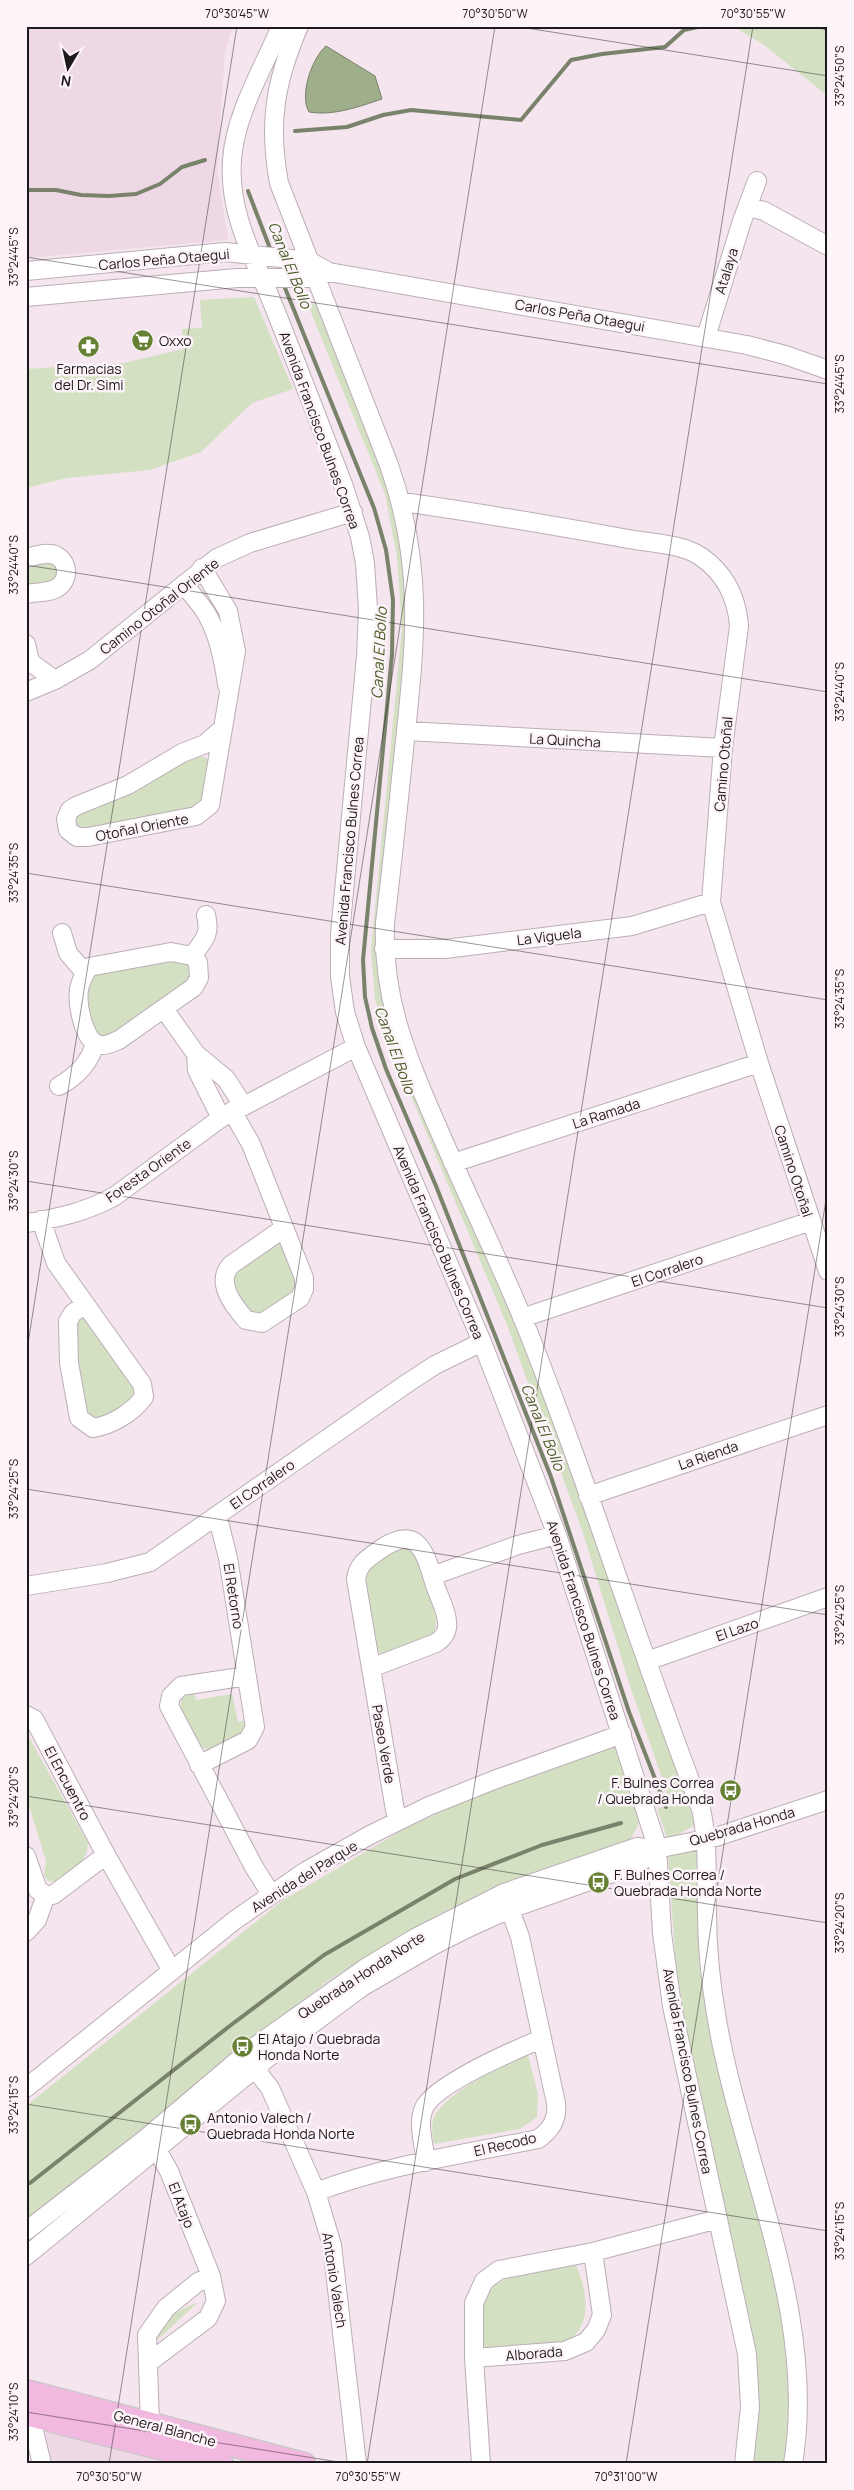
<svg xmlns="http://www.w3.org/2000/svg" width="854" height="2490" font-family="Manrope,sans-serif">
<rect width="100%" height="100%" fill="#f4e5ee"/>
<path fill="#efd8e6" d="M26,26H233L225,52L217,168L228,240L26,258Z
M49,2428L206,2464H50L45,2442L46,2431Z"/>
<path fill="#d3e0c1" d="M733,26H828V96L764,45Z
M254,297L293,389L252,403L201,452L150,470L67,478L26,488V369L124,363L183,349L182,329L202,328L200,300Z
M318,302L387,466L413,603L383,970L520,1319L697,1824L668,1840L657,1809L671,1804L630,1686L583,1533L507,1325L385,1034L375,999L371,950L402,629L397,556L385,494L308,305Z
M46,557L63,565L55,583L26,590V561Z
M200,755L209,760L208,792L196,809L78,832L73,818L75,813L181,760Z
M182,957L192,961L191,979L160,1007L101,1041L86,1030L82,985L92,969Z
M280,1233L298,1290L259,1315L242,1314L225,1276Z
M81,1311L142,1387L106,1426L81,1412L73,1322Z
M408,1547L417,1554L436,1614V1627L433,1635L381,1655C374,1646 373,1630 371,1618C364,1577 359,1557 408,1547Z
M190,1692H194L196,1700L232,1694L238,1722L247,1720L243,1733L211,1750L199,1747L180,1710L182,1697Z
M26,1732L88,1843C88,1862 71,1872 57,1882L48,1881L44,1875L46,1861L26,1796Z
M615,1743L640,1821L631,1839L521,1877L441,1913L332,1978L271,2024L26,2226V2106L282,1901L406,1828L496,1787Z
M702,1850L703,1915L764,2232L790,2350L794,2415L785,2464H750L755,2447L757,2360L685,2043L677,1978L668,1856Z
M527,2052L538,2094L537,2117L519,2129L434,2144C433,2136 431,2128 433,2120C440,2095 504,2065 527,2052Z
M576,2265C586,2288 595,2326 566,2341C550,2349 502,2352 482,2355C482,2340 479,2323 482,2308C488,2269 546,2270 576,2265Z
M198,2302L152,2345L168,2316Z"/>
<path fill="#a0af8b" stroke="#79826a" d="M326,46L375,76L382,99C358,107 334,116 309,112C299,95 312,58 326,46Z"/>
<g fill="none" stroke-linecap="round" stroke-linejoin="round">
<path stroke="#79826a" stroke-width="4" d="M822,26L828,30
M295,131L347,127L383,115L411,110L521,120L571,60L602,54L665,47L684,30L702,26
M26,190H56L81,195L109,196L136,194L160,184L182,167L205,160
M248,191L271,251
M283,283L374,508L386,550L393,600L392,654L363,960L365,997L372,1028L386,1069L436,1186L551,1477L629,1712L666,1807
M30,2183L231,2025L324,1955L455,1879L542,1845L621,1823"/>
<defs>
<path id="minor" d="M281,26C263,69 235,114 232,160C228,215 255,259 274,307C298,367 321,427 344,487L360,537L365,563L368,609L366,656L340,934V976L345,1012L356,1047L482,1342L557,1535L655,1840L658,1862L662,1933L672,2006L747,2354L750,2407L744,2464
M299,26C275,82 268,123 279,183L389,465C425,568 415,645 404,750C398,808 392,866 385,923C382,1000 408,1059 438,1128C465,1191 496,1254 523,1319C588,1480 638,1647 701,1809C709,1844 706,1879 707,1914C707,1950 711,1985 717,2020C742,2165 818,2314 793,2464
M748,207L764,211L828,246
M26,271L225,252L309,261L329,272L747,345L785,355L828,370
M26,297L237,278H316L324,274
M706,337L742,221L757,181
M402,502C476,512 550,525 623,538C647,543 680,543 700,556C725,573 737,598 739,626L723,748L711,902L759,1063L828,1271
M26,558C35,556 48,551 57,556C69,563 69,581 57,588C49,593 35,592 26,594
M202,568L228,611L236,651L210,805L196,816L88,837H77L68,830L66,819L70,810L76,806L128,785L182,753L205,744L222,729
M184,584C191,594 200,603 206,613C218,633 224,662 227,685
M26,644L30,662L55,680
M26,692L55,680L90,660L217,558L250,543L353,512
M406,731L723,748
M62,933L68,953L85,973
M384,949H445L632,926L711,902
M171,952L192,956L198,962L199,978L194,987L119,1040C113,1042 107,1046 100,1045C83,1042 77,1003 79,989C81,980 84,974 89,967Z
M192,956C204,940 211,935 206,915
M164,1009L196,1054L226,1079L243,1105
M196,1054L197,1070L221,1118
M59,1086C77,1076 90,1063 95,1043
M232,1111L251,1144L304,1278V1289L300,1298L262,1323L246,1320C233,1305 215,1282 231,1265L284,1228
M453,1163L759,1063
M41,1220L56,1263L142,1384L144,1397C132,1413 112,1425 93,1428L79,1418L69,1363L68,1321L73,1313L84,1305
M26,1223C59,1218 86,1212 115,1196L221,1118L356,1047
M522,1318L811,1221
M588,1496L828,1415
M432,1576L518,1545L557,1535
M26,1586L107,1573L150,1562L406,1384L435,1365L482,1342
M647,1661L828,1597
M371,1668L436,1643C442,1639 446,1635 447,1628C449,1616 440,1599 436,1588C425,1554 420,1521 378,1551C367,1559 358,1564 356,1579L395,1810L398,1820
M247,1676L181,1686L171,1696L169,1706L254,1867L271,1894
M26,1715L34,1719L106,1855L172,1971
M199,1765L248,1740L255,1727L228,1558L220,1526L216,1517
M26,1856L38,1890L46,1895H53L106,1855
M26,1932L37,1920L46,1895
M248,2060L270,2088L316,2192L332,2245L357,2464
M26,2088L235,1920L306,1871L370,1835L429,1806L494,1780L622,1734
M426,2162C424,2145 417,2123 424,2108C435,2084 515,2050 541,2039
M316,2192C387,2165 464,2154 538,2139C551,2130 558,2119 556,2103L520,1937L506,1899
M26,2231L145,2139L250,2050L364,1969L415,1938L504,1893L637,1847L656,1849L716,1837L828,1800
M26,2256L281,2047L362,1987L434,1945L472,1926L510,1909L638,1864L656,1849
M474,2358L565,2351L586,2342L596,2330L602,2315L593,2252
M148,2363L208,2318L216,2301L211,2276L169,2171L157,2150L150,2143
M28,2406L42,2464
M150,2424L147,2335L166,2308L198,2282L211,2276
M481,2464L474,2358V2303L484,2281L499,2270L593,2252L718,2219"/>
<path id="major" d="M26,2391L304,2464
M26,2414L222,2464"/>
</defs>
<use href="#minor" stroke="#bcaeb7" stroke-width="20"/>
<use href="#major" stroke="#c9c8c9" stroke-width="25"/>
<use href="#minor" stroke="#fff" stroke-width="18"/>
<use href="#major" stroke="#f2b9e0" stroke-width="22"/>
</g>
<path fill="none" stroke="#1e191c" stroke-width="1" stroke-opacity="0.45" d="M514,26L828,76M26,257L828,384M26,565L828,692M26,873L828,1000M26,1181L828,1308M26,1356L237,26M26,1489L828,1615M26,1796L828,1923M26,2104L828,2231M26,2412L351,2464M109,2464L495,26M367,2464L753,26M626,2464L828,1187"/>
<defs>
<symbol id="supermarket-disc" viewBox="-11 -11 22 22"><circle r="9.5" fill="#668134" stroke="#fdf4fa"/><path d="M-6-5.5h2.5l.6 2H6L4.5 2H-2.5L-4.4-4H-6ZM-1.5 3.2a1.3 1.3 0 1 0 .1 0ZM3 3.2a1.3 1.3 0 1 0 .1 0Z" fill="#fff"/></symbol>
<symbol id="pharmacy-disc" viewBox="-11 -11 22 22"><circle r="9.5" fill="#668134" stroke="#fdf4fa"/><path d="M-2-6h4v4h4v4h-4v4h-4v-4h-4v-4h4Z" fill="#fff"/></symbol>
<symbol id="bus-disc" viewBox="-11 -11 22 22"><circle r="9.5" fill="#668134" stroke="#fdf4fa"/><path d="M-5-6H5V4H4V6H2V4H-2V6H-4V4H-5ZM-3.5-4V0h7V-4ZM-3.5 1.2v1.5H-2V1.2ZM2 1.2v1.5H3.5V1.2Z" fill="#fff"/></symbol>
</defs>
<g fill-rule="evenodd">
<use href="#supermarket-disc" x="130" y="328" width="25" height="25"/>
<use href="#pharmacy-disc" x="76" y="334" width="25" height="25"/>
<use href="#bus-disc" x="718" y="1778" width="25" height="25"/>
<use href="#bus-disc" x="586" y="1870" width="25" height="25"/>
<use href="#bus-disc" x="230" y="2034" width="25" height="25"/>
<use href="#bus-disc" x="178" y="2112" width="25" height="25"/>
</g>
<g text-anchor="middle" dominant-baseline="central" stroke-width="5" stroke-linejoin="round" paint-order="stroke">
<g font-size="14" fill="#1e191c" stroke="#fdf4fa">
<text transform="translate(164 259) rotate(-5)">Carlos Peña Otaegui</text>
<text transform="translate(726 271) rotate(-73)">Atalaya</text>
<text transform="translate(580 315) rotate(10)">Carlos Peña Otaegui</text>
<text transform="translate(320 430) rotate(70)">Avenida Francisco Bulnes Correa</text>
<text transform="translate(159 606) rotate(-38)">Camino Otoñal Oriente</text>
<text transform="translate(565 740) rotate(3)">La Quincha</text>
<text transform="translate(723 764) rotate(-85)">Camino Otoñal</text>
<text transform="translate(142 827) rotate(-11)">Otoñal Oriente</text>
<text transform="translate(349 841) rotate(-85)">Avenida Francisco Bulnes Correa</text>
<text transform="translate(549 936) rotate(-7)">La Viguela</text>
<text transform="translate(606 1113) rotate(-18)">La Ramada</text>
<text transform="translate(148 1170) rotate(-35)">Foresta Oriente</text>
<text transform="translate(794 1171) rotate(72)">Camino Otoñal</text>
<text transform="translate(439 1242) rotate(67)">Avenida Francisco Bulnes Correa</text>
<text transform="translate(667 1270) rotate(-19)">El Corralero</text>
<text transform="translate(708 1455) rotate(-19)">La Rienda</text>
<text transform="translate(262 1484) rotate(-35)">El Corralero</text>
<text transform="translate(234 1596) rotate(81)">El Retorno</text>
<text transform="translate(584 1620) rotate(72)">Avenida Francisco Bulnes Correa</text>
<text transform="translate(737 1629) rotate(-19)">El Lazo</text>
<text transform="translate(384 1744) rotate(80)">Paseo Verde</text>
<text transform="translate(68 1783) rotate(62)">El Encuentro</text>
<text transform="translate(742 1826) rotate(-16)">Quebrada Honda</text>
<text transform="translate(304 1876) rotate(-32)">Avenida del Parque</text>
<text transform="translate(361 1975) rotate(-33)">Quebrada Honda Norte</text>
<text transform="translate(688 2071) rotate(79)">Avenida Francisco Bulnes Correa</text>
<text transform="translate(505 2144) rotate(-13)">El Recodo</text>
<text transform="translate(182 2205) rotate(69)">El Atajo</text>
<text transform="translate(335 2280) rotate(81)">Antonio Valech</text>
<text transform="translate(534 2353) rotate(-5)">Alborada</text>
<text transform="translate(165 2428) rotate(15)">General Blanche</text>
</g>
<g font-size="14" fill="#1e191c" stroke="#fdf4fa" text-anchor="start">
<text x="159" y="340">Oxxo</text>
<text x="89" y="368" text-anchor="middle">Farmacias<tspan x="89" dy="16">del Dr. Simi</tspan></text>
<text x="714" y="1782" text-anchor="end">F. Bulnes Correa<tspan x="714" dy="16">/ Quebrada Honda</tspan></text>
<text x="614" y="1874">F. Bulnes Correa /<tspan x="614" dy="16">Quebrada Honda Norte</tspan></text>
<text x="258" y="2038">El Atajo / Quebrada<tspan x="258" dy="16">Honda Norte</tspan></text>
<text x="207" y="2117">Antonio Valech /<tspan x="207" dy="16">Quebrada Honda Norte</tspan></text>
</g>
<g font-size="15" font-style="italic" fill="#4c5f29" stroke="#fdf4fa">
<text transform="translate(290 265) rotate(68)">Canal El Bollo</text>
<text transform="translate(379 653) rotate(-87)">Canal El Bollo</text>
<text transform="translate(395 1050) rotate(70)">Canal El Bollo</text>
<text transform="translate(543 1427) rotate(68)">Canal El Bollo</text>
</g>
</g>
<rect width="854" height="2490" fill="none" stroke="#fdf4fa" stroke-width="55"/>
<g transform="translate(68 68) rotate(189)" stroke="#fdf4fa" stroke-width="4" paint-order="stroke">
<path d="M0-4L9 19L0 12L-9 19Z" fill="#1e191c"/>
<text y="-8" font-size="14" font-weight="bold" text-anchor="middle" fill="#1e191c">N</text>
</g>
<rect x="28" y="28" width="798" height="2434" fill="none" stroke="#1e191c" stroke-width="2"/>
<g font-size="12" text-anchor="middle" fill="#1e191c">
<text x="237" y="18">70°30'45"W</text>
<text x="495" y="18">70°30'50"W</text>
<text x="753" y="18">70°30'55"W</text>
<text transform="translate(840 76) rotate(-90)" y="4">33°24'50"S</text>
<text transform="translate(14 257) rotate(-90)" y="4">33°24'45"S</text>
<text transform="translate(840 384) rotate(-90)" y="4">33°24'45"S</text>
<text transform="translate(14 565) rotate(-90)" y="4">33°24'40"S</text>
<text transform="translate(840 692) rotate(-90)" y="4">33°24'40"S</text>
<text transform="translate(14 873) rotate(-90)" y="4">33°24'35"S</text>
<text transform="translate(840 999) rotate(-90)" y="4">33°24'35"S</text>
<text transform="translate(14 1181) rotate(-90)" y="4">33°24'30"S</text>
<text transform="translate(840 1307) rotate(-90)" y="4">33°24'30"S</text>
<text transform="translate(14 1489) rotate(-90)" y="4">33°24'25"S</text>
<text transform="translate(840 1615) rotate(-90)" y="4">33°24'25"S</text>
<text transform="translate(14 1797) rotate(-90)" y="4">33°24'20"S</text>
<text transform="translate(840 1923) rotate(-90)" y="4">33°24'20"S</text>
<text transform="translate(14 2105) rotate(-90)" y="4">33°24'15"S</text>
<text transform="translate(840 2231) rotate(-90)" y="4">33°24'15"S</text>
<text transform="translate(14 2412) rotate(-90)" y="4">33°24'10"S</text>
<text x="109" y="2481">70°30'50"W</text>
<text x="368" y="2481">70°30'55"W</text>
<text x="626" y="2481">70°31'00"W</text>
</g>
</svg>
